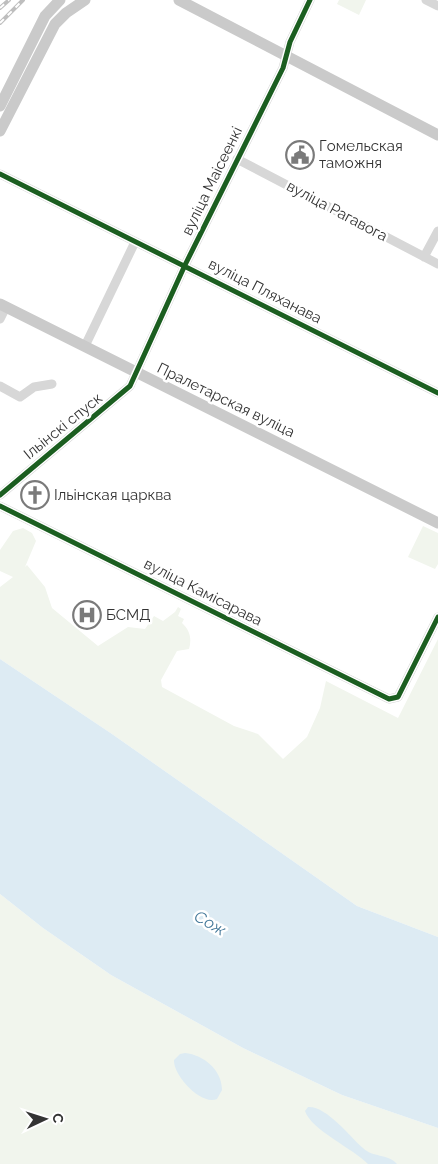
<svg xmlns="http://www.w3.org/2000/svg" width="438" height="1164" font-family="Raleway,sans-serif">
<rect width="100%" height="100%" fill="#fff"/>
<path fill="#f1f5ed" d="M339,0H366L359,15L337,4Z
M423,526L438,533V564L435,569L408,557Z
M23,528L32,533L36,541L25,567L27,565L45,587L52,608L98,646L128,627L145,629L154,616L163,621L175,612L178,607L181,609L178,616L184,619L182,623C190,630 192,639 189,649L177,651L161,680L162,687L234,726L258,734L283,759L307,737L320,708L326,681L398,718L438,639V937L357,906L112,734L0,659V587L13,577L0,571V550L13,531Z
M0,894L43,928L111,975L243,1048L342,1095L438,1128V1164H0Z"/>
<path fill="#ddebf3" d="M0,659L112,734L357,906L438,937V1128L342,1095L243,1048L111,975L43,928L0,894Z
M185,1053C204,1055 222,1070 222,1090L217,1099C201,1106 173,1075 174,1060L180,1054Z
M308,1107C327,1106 350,1137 363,1148C373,1158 387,1153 397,1164H368C354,1149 311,1130 305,1111Z"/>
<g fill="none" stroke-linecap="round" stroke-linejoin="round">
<path stroke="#d7d7d7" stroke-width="9" d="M426,0L438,6
M237,159L438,264
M0,174L438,393
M424,257L438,231
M0,319L6,307
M85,346L135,242
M0,386L20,397L34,387L52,384
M0,495L130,386L185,265L283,68L290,42L310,0
M0,506L389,699L398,697L438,617"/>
<path stroke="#cacaca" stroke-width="11" d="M179,0L438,135
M0,106L45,16L60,0
M0,131L55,24L66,13L85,0
M0,304L438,523"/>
<defs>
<path id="rail" d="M0,8L9,0
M0,23L23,0"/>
</defs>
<use href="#rail" stroke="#bebebe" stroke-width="4"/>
<use href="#rail" stroke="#fff" stroke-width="2" stroke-dasharray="5.5" stroke-linecap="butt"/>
<defs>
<path id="cycleway" d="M0,174L438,393
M0,495L130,386L185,265L283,68L290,42L310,0
M0,506L389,699L398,697L438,617"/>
</defs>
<use href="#cycleway" stroke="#fff" stroke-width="8"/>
<use href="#cycleway" stroke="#1b5e20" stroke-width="5"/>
</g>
<defs>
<symbol id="civic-ring" viewBox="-11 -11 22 22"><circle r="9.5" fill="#fff" stroke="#7a7a7a" stroke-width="1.5"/><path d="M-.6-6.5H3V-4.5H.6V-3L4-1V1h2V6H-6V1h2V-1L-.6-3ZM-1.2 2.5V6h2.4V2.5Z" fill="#7a7a7a"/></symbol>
<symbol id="church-ring" viewBox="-11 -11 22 22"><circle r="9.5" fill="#fff" stroke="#7a7a7a" stroke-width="1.5"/><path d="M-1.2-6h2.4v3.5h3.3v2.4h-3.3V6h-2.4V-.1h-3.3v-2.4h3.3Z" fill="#7a7a7a"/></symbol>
<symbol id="hospital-ring" viewBox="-11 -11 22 22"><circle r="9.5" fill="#fff" stroke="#7a7a7a" stroke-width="1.5"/><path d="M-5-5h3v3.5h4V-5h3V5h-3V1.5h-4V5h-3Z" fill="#7a7a7a"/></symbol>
</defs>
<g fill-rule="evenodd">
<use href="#civic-ring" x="284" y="139" width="32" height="32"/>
<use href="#church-ring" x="19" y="479" width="32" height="32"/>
<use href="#hospital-ring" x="71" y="599" width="32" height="32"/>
</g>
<g text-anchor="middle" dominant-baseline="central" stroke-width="5" stroke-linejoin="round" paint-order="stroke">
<g font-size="15" fill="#333" stroke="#fff" text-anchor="start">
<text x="319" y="146">Гомельская<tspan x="319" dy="17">таможня</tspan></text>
<text x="54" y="495">Ільінская царква</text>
<text x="106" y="615">БСМД</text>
</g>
<g font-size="15" fill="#333" stroke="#fff">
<text transform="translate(212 181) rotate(-64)">вуліца Маісеенкі</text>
<text transform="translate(337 211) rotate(28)">вуліца Рагавога</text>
<text transform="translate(265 291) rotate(27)">вуліца Пляханава</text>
<text transform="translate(226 400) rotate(26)">Пралетарская вуліца</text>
<text transform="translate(63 426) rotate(-39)">Ільінскі спуск</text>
<text transform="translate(203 592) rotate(27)">вуліца Камісарава</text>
</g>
<g font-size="16" font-style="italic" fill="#3f7597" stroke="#fff">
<text transform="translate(210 923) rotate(30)">Сож</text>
</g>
</g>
<g transform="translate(45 1119) rotate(86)" stroke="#ffffff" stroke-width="4" paint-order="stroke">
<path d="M0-4L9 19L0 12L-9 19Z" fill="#333333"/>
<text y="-8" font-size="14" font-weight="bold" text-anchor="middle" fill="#333333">С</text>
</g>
</svg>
